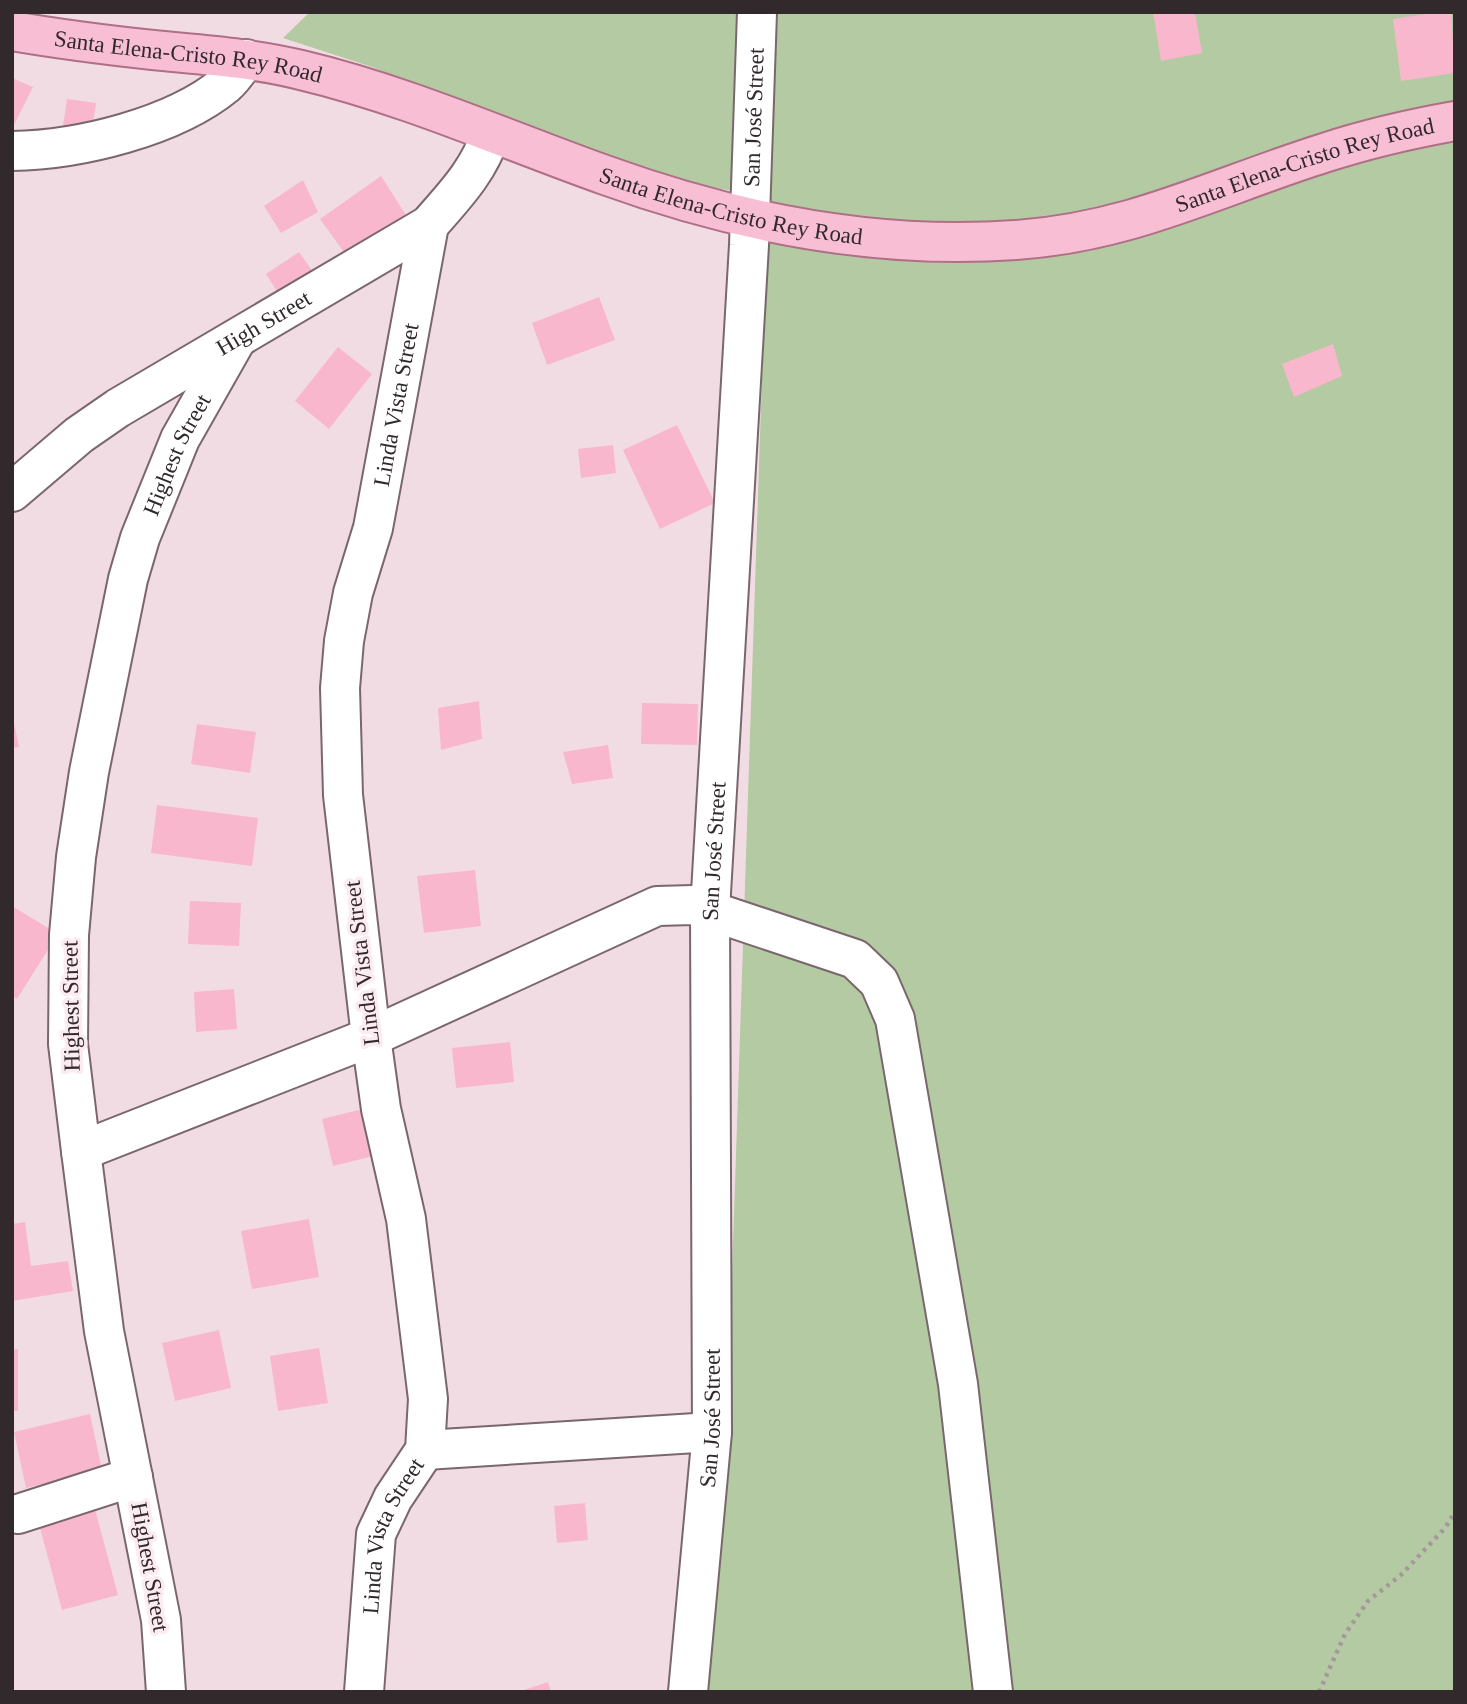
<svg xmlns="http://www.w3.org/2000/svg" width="1467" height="1704" font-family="'Times New Roman',serif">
<rect width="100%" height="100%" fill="#f2dce3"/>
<path fill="#b3caa2" d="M310,12H1455V1692H705L727,1424L768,197L669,180L372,67L283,38Z"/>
<path fill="#f9b7cd" d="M1153,12H1195L1202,53L1161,61Z
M1438,12H1451L1455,73L1401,81L1393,19Z
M12,78L33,87L12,129Z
M67,99L96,103L92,130L63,126Z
M381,176L406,215L346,255L320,219Z
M303,180L318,212L281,233L264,206Z
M299,252L316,276L282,299L266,274Z
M599,297L615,340L547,365L532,323Z
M1333,344L1342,376L1294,397L1282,364Z
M338,347L372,374L329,429L295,401Z
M677,425L715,503L660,529L623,450Z
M613,445L616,473L581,478L578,449Z
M479,701L482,739L441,750L438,708Z
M642,703L698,704L697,745L641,744Z
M12,713L19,747L12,748Z
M197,724L256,732L250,773L191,764Z
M608,745L613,778L572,784L563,752Z
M157,805L258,818L252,866L151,853Z
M475,870L481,926L424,933L417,876Z
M190,901L241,903L239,946L188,944Z
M12,906L58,934L17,999L12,996Z
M234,989L237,1029L196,1032L194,992Z
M510,1042L514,1082L456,1088L452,1048Z
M371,1107L382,1154L333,1166L322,1119Z
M309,1219L319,1277L252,1289L241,1231Z
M25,1222L31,1266L68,1261L73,1291L12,1301V1224Z
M219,1330L231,1388L175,1401L162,1343Z
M319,1348L328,1403L278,1411L270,1356Z
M18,1349V1411H12V1350Z
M90,1414L102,1470L26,1488L14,1432Z
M585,1503L588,1540L557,1543L554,1506Z
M95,1509L118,1595L62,1610L39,1524Z
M548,1682L551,1692H521V1691Z"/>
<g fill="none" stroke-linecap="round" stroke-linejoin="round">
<defs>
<g id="minor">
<path d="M12,151C79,150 174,127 226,84C234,77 240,67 246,59"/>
<path id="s1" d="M12,492L79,435L118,408L429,225C454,196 479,171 491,133"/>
<path d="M81,1151L371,1037L657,906L693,905L855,959L879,982L895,1019L958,1384L993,1692"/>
<path d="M425,1450L712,1432"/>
<path d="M18,1514L133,1477"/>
<path id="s2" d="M166,1692L161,1620L104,1331L81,1151L68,1044L69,935L76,857L89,772L128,579L140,538L180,439L235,342"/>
<path id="s3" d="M364,1692L376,1534L393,1498L425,1450L428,1399L406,1219L381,1109L371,1037L343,795L340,688L344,641L353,593L373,528L429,225"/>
<path id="s4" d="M688,1692L712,1432L710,910L749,245L757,12"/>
</g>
<g id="major">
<path id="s5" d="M12,31C59,39 106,45 153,50C203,55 252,58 301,70C406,95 504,139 605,175C735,222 877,250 1016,240C1132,232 1216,187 1324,153C1367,139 1410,129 1455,121"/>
</g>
</defs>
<use href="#minor" stroke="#7a676d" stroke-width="42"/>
<use href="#major" stroke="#af6f86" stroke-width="42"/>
<path stroke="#a7979c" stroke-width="4.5" stroke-dasharray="3.5 5" stroke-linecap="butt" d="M1319,1692L1345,1634L1368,1601L1401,1575L1445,1528L1455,1512"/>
<use href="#minor" stroke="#fff" stroke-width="38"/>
<use href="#major" stroke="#f8bfd4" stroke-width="38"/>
</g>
<g text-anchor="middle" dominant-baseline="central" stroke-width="7" stroke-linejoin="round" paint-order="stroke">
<g font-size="23" fill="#31292b" stroke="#fcebf0">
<text stroke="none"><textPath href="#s5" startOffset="178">Santa Elena-Cristo Rey Road</textPath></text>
<text stroke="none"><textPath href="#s4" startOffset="1577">San José Street</textPath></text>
<text stroke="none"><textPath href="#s5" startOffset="1332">Santa Elena-Cristo Rey Road</textPath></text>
<text stroke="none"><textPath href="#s5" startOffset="744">Santa Elena-Cristo Rey Road</textPath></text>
<text stroke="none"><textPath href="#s1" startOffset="304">High Street</textPath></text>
<text stroke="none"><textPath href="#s3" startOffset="1314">Linda Vista Street</textPath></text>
<text stroke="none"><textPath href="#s2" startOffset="1260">Highest Street</textPath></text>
<text stroke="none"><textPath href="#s4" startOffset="842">San José Street</textPath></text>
<text transform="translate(362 963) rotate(-97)">Linda Vista Street</text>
<text transform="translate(71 1006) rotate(-91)">Highest Street</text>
<text stroke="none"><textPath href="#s4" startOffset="275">San José Street</textPath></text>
<text stroke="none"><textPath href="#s3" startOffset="161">Linda Vista Street</textPath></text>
<text transform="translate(150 1567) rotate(80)">Highest Street</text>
</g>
</g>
<rect width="1467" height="1704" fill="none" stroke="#31292b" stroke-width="28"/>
</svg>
